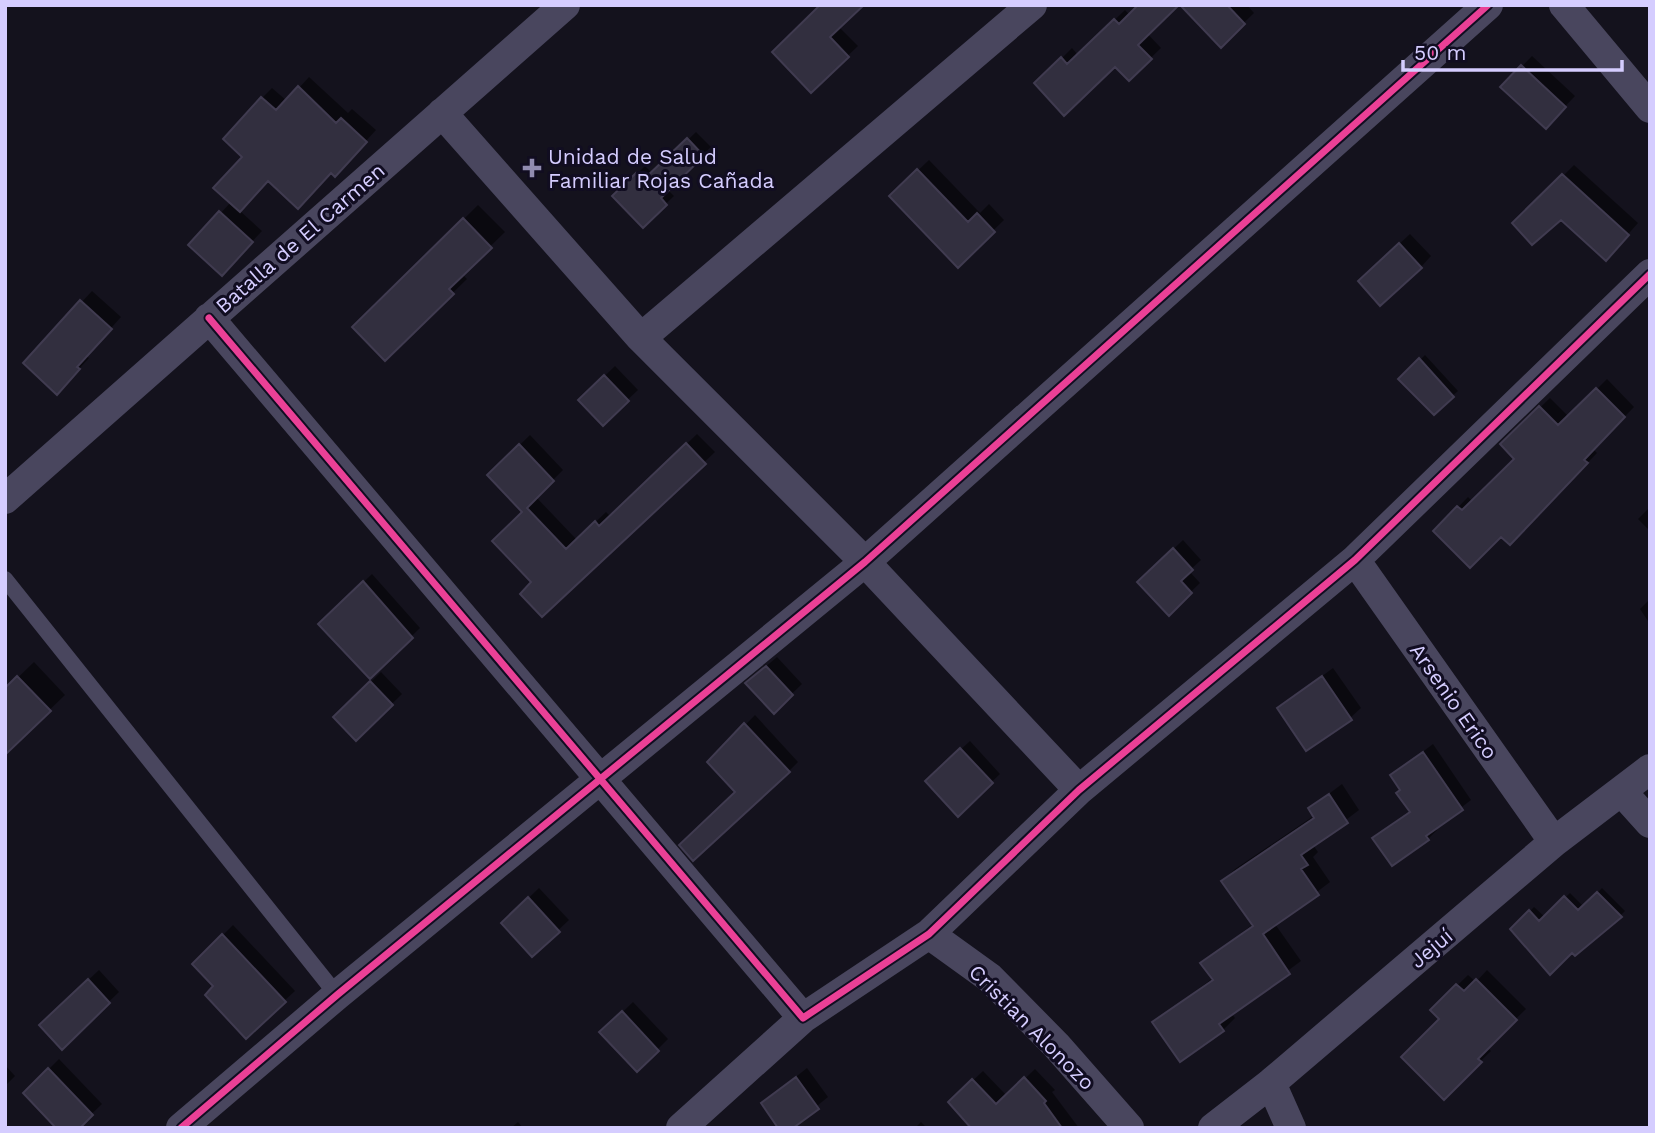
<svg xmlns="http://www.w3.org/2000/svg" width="1655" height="1133" font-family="'Work Sans',sans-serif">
<rect width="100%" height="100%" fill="#14121d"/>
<path fill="#0007" d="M816,5H861L839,27L858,46L811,91L819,8Z
M1182,5H1247L1254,13L1221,45Z
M1125,10L1161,48L1129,79L1115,64L1036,84L1072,48L1078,55Z
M1532,56L1575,96L1556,116L1503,86Z
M309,77L348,113L352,109L376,130L345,164L332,171L268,179L239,210L262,231L232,263L191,245L231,202L262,98L272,88L287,101Z
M696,132L711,147L667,189L674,196L643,226L615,196L645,166L653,174Z
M929,160L980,213L989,204L1004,220L958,265L891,196Z
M1574,165L1638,223L1616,248L1561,217L1515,224Z
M478,205L505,232L462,274L467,279L385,359L355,327Z
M1410,234L1431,256L1421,267L1370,271Z
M92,291L121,317L86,356L89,358L67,382L25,363Z
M1425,355L1458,391L1434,412L1401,379Z
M615,366L638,390L603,423L580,400Z
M1607,379L1634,407L1593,449L1597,453L1510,543L1501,534L1435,531L1468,497L1473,502L1517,459L1502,444L1550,398L1569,417Z
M697,434L715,452L624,539L534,582L524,512L489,475L530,435L563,470L536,497L577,540L606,512L611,517Z
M1650,507V531L1638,519Z
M1183,540L1201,560L1189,571L1200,583L1169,613L1139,582Z
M372,574L420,628L370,677L320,624Z
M1649,600H1650V624L1640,609Z
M777,657L802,684L774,711L758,673Z
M34,662L65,695L5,753V690Z
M1333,668L1361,708L1350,718L1279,708Z
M381,672L402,694L356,739L335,717Z
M755,715L798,762L789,771L737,792L709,762Z
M970,741L1000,774L958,814L935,773Z
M1433,744L1471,800L1436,827L1437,830L1428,839H1375L1411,811L1402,789L1392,775Z
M1342,784L1359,810L1313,845L1318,852L1313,857L1330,882L1275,924L1301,961L1231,1013L1235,1018L1223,1030L1154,1022L1213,978L1203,963L1253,924L1223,881L1235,869L1315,815L1310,808Z
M539,888L569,920L532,955L513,913Z
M1602,888L1625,911L1603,933L1512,929L1534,907L1545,917L1570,893L1584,907Z
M233,925L295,991L284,1001L216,986L194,964Z
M99,970L119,992L62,1047L51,1015Z
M1487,970L1526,1009L1487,1047L1491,1051L1444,1097L1441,1019L1432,1010L1468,975L1476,982Z
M633,1002L668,1039L637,1070L602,1032Z
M59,1059L102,1104L77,1128L25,1093Z
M5,1065L15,1076L5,1086Z
M807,1068L828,1097L790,1128L763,1103Z
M1035,1069L1055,1090L1052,1092L1079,1128H974L950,1102L983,1071L1007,1096Z
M518,1122L523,1128H511Z
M921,1122L927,1128H915Z"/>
<path fill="#322f3f" stroke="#403b50" stroke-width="2" d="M820,5H864L830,37L849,57L811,93L772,52Z
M1138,5H1179L1138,45L1152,59L1129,81L1115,67L1064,116L1034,83L1061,57L1067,64L1114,19L1119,24Z
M1180,5H1227L1245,24L1221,48Z
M1521,65L1566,107L1546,129L1500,87Z
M298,86L336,123L341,118L367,142L335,177L331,173L298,209L268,181L240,212L213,188L242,157L223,139L261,97L276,110Z
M687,138L704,156L661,198L667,205L643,228L612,196L636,173L643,180Z
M917,169L968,222L977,213L995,232L958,268L889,196Z
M1562,174L1629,235L1606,261L1561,220L1532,245L1512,223Z
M219,211L253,242L222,276L188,245Z
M463,218L492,248L449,289L454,294L385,361L352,327Z
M1399,243L1422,268L1380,306L1358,281Z
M80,300L112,329L77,367L80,369L57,395L23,363Z
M1419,358L1454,397L1434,415L1398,379Z
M604,375L629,401L603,426L578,400Z
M1596,388L1625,417L1584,460L1588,463L1510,545L1501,537L1470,568L1433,531L1457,506L1462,510L1514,459L1500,444L1539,406L1558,425Z
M686,443L706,464L542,617L520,594L531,582L492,541L522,512L487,475L519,444L554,481L527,508L566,549L595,521L599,526Z
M1173,548L1193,570L1181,581L1192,593L1169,616L1137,582Z
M363,581L413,638L370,679L318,624Z
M766,666L793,695L774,714L745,683Z
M17,676L51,711L5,755V688Z
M1322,676L1352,720L1306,751L1277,708Z
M370,681L393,705L356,741L333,717Z
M744,723L790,772L693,861L679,845L735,792L707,762Z
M960,748L993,783L958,817L925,781Z
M1423,752L1463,810L1426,836L1429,840L1392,866L1372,838L1410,812L1396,793L1400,790L1390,775Z
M1329,794L1348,823L1301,855L1308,865L1301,869L1319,895L1263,934L1290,974L1219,1024L1224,1031L1180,1062L1152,1022L1213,980L1200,963L1253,926L1221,881L1314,818L1308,808Z
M1597,892L1622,917L1575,956L1572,953L1550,975L1510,929L1529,910L1539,921L1564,896L1578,910Z
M528,897L560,932L532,957L501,923Z
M222,934L286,1002L246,1039L205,995L213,986L192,964Z
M88,979L110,1003L62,1050L39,1025Z
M1476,979L1517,1020L1478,1059L1482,1062L1444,1100L1401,1057L1439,1019L1430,1010L1456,984L1464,991Z
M622,1011L659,1051L637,1072L599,1032Z
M48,1068L93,1115L80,1128H56L23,1093Z
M796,1077L819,1109L793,1128H778L761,1103Z
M1024,1077L1046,1101L1044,1103L1062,1128H971L948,1102L972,1079L996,1104Z"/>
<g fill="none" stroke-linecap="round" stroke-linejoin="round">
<path stroke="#49465e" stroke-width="16" d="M5,579L337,995"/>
<path stroke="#49465e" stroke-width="30" d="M1564,5L1650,108
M442,113L641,338L865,562L1079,790
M209,318L803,1018L929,934L1079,790L1355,560L1650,274
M641,338L1032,5
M5,499L565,5
M1355,560L1554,842
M1623,793L1650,823
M929,934L990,978L1056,1045L1129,1128
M1271,1083L1291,1128
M181,1128L337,995L865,562L1488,5
M681,1128L803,1018
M1213,1128L1271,1083L1554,842L1650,769"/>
<defs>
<path id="cycleway" d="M209,318L803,1018L929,934L1079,790L1355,560L1650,274
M181,1128L337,995L865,562L1488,5"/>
</defs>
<use href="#cycleway" stroke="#110d21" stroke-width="11"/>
<use href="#cycleway" stroke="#ea4096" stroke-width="7"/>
</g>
<path fill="#918cb0" stroke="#110d21" stroke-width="2.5" d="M528.5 157.5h7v7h7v7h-7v7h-7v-7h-7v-7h7z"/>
<g text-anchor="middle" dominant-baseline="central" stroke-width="6" stroke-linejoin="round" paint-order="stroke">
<g font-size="21" fill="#d5cdff" stroke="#110d21" text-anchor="start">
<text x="548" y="156">Unidad de Salud<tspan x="548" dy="24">Familiar Rojas Cañada</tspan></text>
</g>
<g font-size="21" fill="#d5cdff" stroke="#110d21">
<text transform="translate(300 238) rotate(-41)">Batalla de El Carmen</text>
<text transform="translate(1454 701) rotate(55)">Arsenio Erico</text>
<text transform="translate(1431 948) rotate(-40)">Jejuí</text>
<text transform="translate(1032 1027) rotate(45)">Cristian Alonozo</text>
</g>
</g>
<rect width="1655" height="1133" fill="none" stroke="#d5cdff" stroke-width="14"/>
<path d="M1403 60v10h219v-10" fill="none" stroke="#d5cdff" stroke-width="3.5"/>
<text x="1414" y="60" font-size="21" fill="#d5cdff" stroke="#110d21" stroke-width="5" paint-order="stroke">50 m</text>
</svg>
